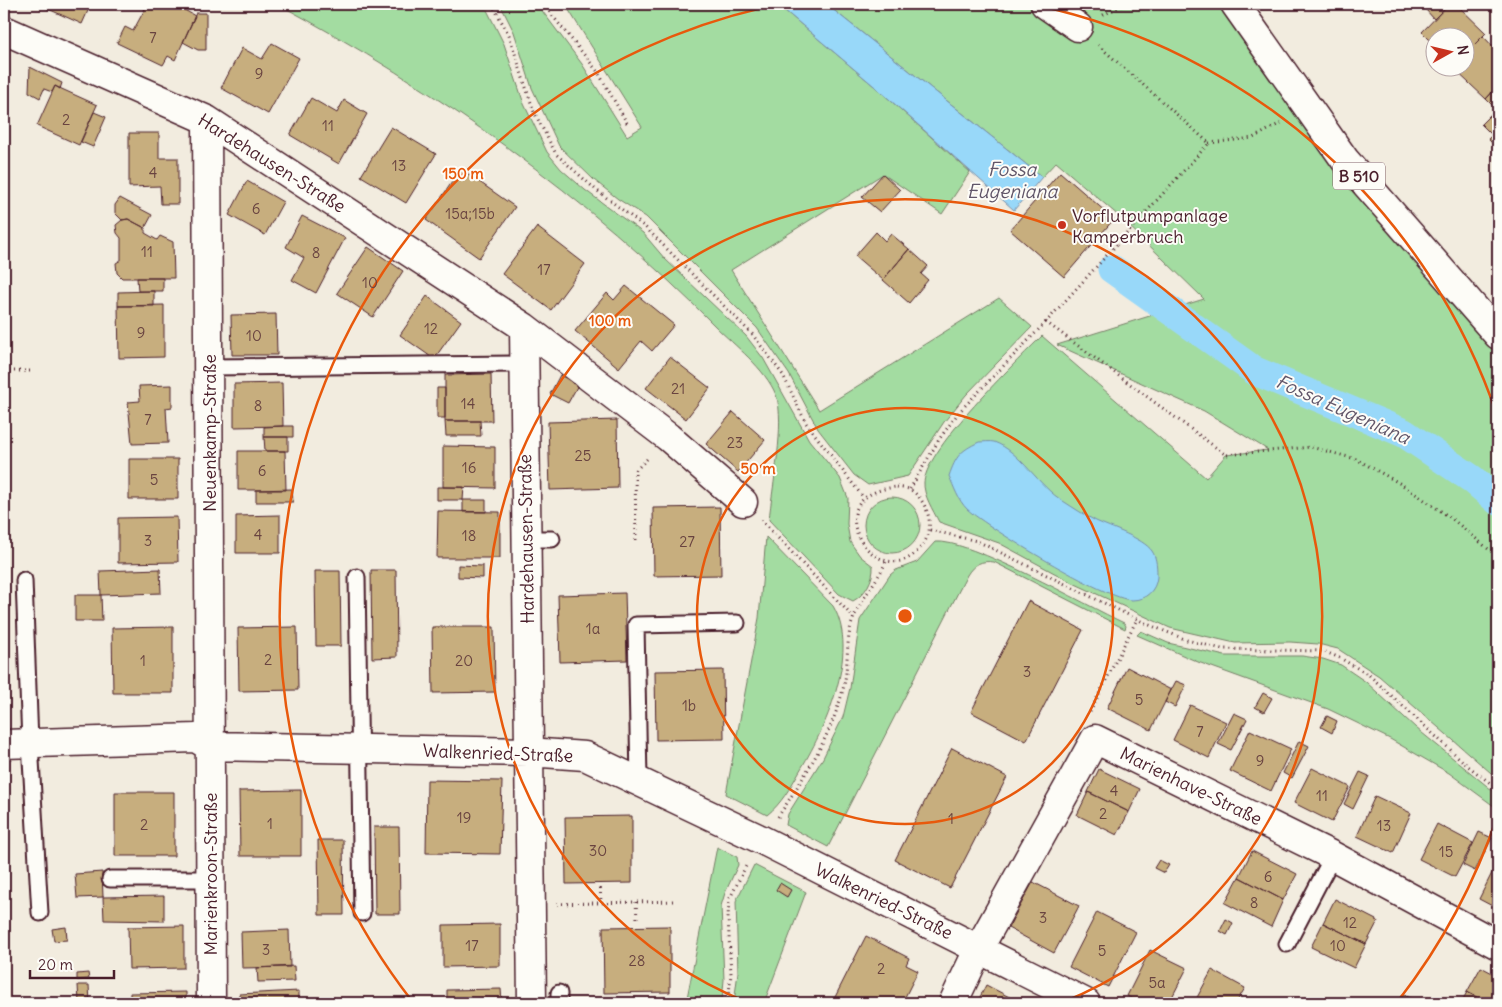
<svg xmlns="http://www.w3.org/2000/svg" width="1502" height="1007" font-family="Delius,sans-serif">
<rect width="100%" height="100%" fill="#f2ecdf"/>
<filter id="ink" filterUnits="userSpaceOnUse"><feTurbulence type="fractalNoise" baseFrequency=".02" numOctaves="2"/><feDisplacementMap in="SourceGraphic" scale="10" xChannelSelector="R" yChannelSelector="G"/><feConvolveMatrix kernelMatrix="1 2 1 2 8 2 1 2 1" color-interpolation-filters="sRGB"/></filter>
<g filter="url(#ink)">
<path fill="#a3dca1" stroke="#767e66" d="M278,4H484L504,44L524,104L547,152L561,169L585,190L643,233L665,259L746,336L763,358L809,440L840,478L848,498L847,524L850,542L860,556L873,566C874,579 865,595 853,601L839,594L769,520C772,489 786,421 776,395C765,368 735,346 715,326C588,197 437,89 278,4Z
M500,4H537L582,64L627,136L642,127L565,4H777L880,91L970,172L942,214L883,174L731,270L819,410L999,298L1032,327L966,395L944,422L908,476L868,485L854,475L818,429L789,374L757,328L646,217L618,199L594,180L559,146L532,88L514,32Z
M826,4H1235L1498,335V779L1379,676L1338,649L1318,644L1290,642L1235,643L1170,628L1071,582L999,543L939,522C933,510 923,495 924,482C928,446 1015,363 1042,336L1206,478L1226,455L1268,450L1204,411L1057,345L1204,299L1120,217L1056,162L1042,177Z
M864 525a28 28 0 1 1 56 0a28 28 0 1 1-56 0Z
M766,537L833,606C861,653 824,731 799,772C790,788 781,804 767,815L726,794L759,618Z
M935,542C969,538 1087,606 1124,623L1126,626L1125,629L994,562C981,560 974,564 967,575L828,847L786,825L788,814L823,758L843,717L850,688L860,620L890,575L896,570L917,562Z
M1141,631L1168,643L1225,656H1302L1323,659L1341,665L1366,682L1416,728L1498,795V809L1449,773L1390,739L1328,709L1198,662L1137,635Z
M717,847L737,857L738,865L725,893L721,906L724,980L722,1000L721,1003H686Z
M754,865L806,892L764,1003H734L738,972L736,901Z"/>
<path fill="#98d8f9" stroke="#798ea7" d="M777,4H826L1042,177L1014,210L880,91Z
M979,442C983,442 990,441 994,442C1020,451 1039,487 1063,501C1074,508 1084,515 1096,521C1111,528 1143,538 1152,551C1157,558 1157,569 1157,577C1156,590 1146,600 1132,600C1107,600 988,528 967,509C958,500 954,487 949,476C956,456 960,451 979,442Z"/>
<g fill="none" stroke-linecap="round" stroke-linejoin="round">
<path stroke="#98d8f9" stroke-width="29" d="M1112,269L1255,371L1404,433L1472,479L1498,501"/>
</g>
<path fill="#c7ae7e" stroke="#4a1f2b" d="M48,4H91L82,24L46,8Z
M144,4H174L195,16L175,60L168,56L163,65L117,43L125,27L133,31L145,9L142,8Z
M1432,4H1449L1434,19L1426,10Z
M1449,4H1456L1486,33L1464,55V38H1434V44L1422,32Z
M196,13H206V50H198L183,42Z
M1483,36L1498,52V86L1486,99L1453,68H1464V55Z
M272,43L299,58L268,114L221,88L242,48L262,59Z
M30,67L62,83L60,89L55,86L52,92L44,89L40,98L29,92Z
M55,86L97,105L79,145L37,126Z
M1498,86V107L1496,109L1486,99Z
M311,98L337,113L344,100L367,114L339,164L290,135Z
M1498,107V129L1492,135L1481,124Z
M94,112L106,117L93,147L81,142Z
M391,127L436,154L406,203L361,176Z
M1497,131L1498,132V149L1488,139Z
M129,133H159V158H178V204H161L160,186L129,187Z
M461,169L515,207L479,258L426,220Z
M1060,172L1114,219L1064,277L1010,230Z
M883,174L900,190L880,212L862,197Z
M247,181L283,202L265,235L229,215Z
M120,198L152,215L145,228L128,219L122,220L115,213V205Z
M302,216L345,238L316,293L292,280L304,258L286,247Z
M128,219L145,228V233L157,240L160,236L173,242L174,278H122L117,273L116,263L121,260V238L117,233L116,225L122,220Z
M537,227L585,264L551,310L502,274Z
M876,232L885,241L891,234L909,249L883,280L855,256Z
M368,247L403,271L373,317L337,293Z
M909,249L928,266L921,274L928,280L909,303L883,280Z
M137,278H163V291H138Z
M626,286L674,325L652,351L641,341L619,368L575,331L607,293L614,300Z
M154,291V306H118V292Z
M427,296L461,321L434,359L400,335Z
M164,305V357L119,358L118,306Z
M276,314L277,355H232L231,315Z
M670,357L710,388L686,419L646,388Z
M491,374L492,421H445V375Z
M560,375L578,385L568,403L550,394Z
M282,383L283,426L234,427V384Z
M172,385V407L166,408L168,443L132,444L128,402L140,401L139,386Z
M437,388H445V418H437Z
M733,412L765,440L738,472L706,444Z
M617,420L618,488L550,490L548,422Z
M445,421H480L481,436H446Z
M283,426H293V437H264V427Z
M264,437H288V451H265Z
M443,446L495,447V488L443,487Z
M238,451H285L286,490H238Z
M129,459H178V499H129Z
M437,487H464L463,500H437Z
M292,489L293,502H256V490Z
M463,500H486V512H463Z
M720,507L721,575L654,576L653,508Z
M438,511L500,512V558H437Z
M280,515V553H236V516Z
M177,517L178,562L118,563V518Z
M458,565L483,566V578L458,577Z
M160,569L161,593L101,595L100,571Z
M371,570H396L397,657L372,658Z
M315,571H340L341,646H316Z
M625,593L627,660L560,662L558,595Z
M75,595H101L102,621H75Z
M1028,601L1083,630L1026,741L971,712Z
M173,627V693H113L112,628Z
M297,627L298,690L239,691L238,628Z
M432,627H494L495,692L433,693Z
M1127,667L1171,690L1151,730L1107,708Z
M723,670L724,739L656,740L655,671Z
M1176,681L1186,685L1175,707L1165,702Z
M1263,693L1272,698L1264,712L1255,707Z
M1190,705L1226,722L1209,758L1173,740Z
M1234,713L1247,719L1231,750L1218,744Z
M1327,716L1337,721L1332,733L1321,727Z
M1250,730L1291,749L1271,791L1230,771Z
M1299,741L1309,746L1292,778L1283,773Z
M952,748L1007,777L950,888L895,860Z
M1312,768L1350,787L1332,822L1294,803Z
M1099,769L1140,789L1129,812L1088,792Z
M1360,772L1369,776L1353,809L1344,804Z
M427,780L502,781L500,854L426,853Z
M301,790V856H240L239,791Z
M115,792H174V856H115Z
M1088,792L1129,812L1117,835L1077,815Z
M1375,796L1411,813L1393,853L1357,836Z
M4,803L6,870H4Z
M632,816V883L566,884L565,817Z
M1437,824L1473,843L1455,877L1419,859Z
M374,827H399L400,914H375Z
M1479,832L1492,838L1475,871L1463,865Z
M318,840H343L344,915H319Z
M1252,851L1297,874L1283,900L1239,877Z
M1159,860L1169,865L1164,873L1154,868Z
M1498,861V909L1479,899Z
M102,872L103,897L77,898L75,874Z
M1239,877L1283,900L1271,927L1225,903Z
M1033,882L1079,906L1054,953L1008,928Z
M780,883L791,890L787,897L776,890Z
M164,896V921L104,920L103,897Z
M1335,899L1378,921L1366,944L1323,923Z
M1097,912L1136,932L1108,987L1069,967Z
M1226,919L1233,923L1227,935L1220,931Z
M1323,923L1366,944L1354,968L1311,947Z
M500,924V966L443,967V925Z
M184,926V968L129,969L128,927Z
M670,926V992L604,993L603,927Z
M66,927L67,940L54,941L52,929Z
M289,930L290,967L242,968L241,932Z
M866,936L909,958L906,965L918,971L902,1003H832Z
M1150,950L1187,968L1169,1003H1141L1127,996Z
M294,966L295,981L258,982L257,968Z
M1481,967L1498,976V1003H1488L1467,992Z
M1212,970L1245,988L1236,1003H1194Z
M88,973L89,979L77,980V974Z
M78,985H89L90,1003H79Z
M986,985L1021,1003H977Z
M501,989L502,1003H447V990Z
M299,991V1003H239V994Z
M186,992V1003H130V993Z
M1467,992L1488,1003H1461Z
M1403,994L1412,999L1410,1003H1399Z"/>
<g fill="none" stroke-linecap="round" stroke-linejoin="round">
<defs>
<path id="lane" d="M209,367L524,364
M526,539H552
M357,577L362,913
M24,580L30,743L40,913
M639,780L636,625L737,623
M110,879H210
M1287,944L1333,856
M559,993V1003"/>
<path id="street" d="M1045,4L1078,27
M4,30L207,120L524,327L668,437L743,502
M207,120L211,1003
M524,327L532,1003
M4,744L196,738L209,746L528,752L585,756L762,840L1086,1003
M953,1003L979,948L1095,739L1333,856L1498,945"/>
<path id="primary" d="M1235,4L1345,160L1498,335"/>
</defs>
<use href="#lane" stroke="#4a1f2b" stroke-width="19"/>
<use href="#street" stroke="#4a1f2b" stroke-width="31"/>
<use href="#primary" stroke="#4a1f2b" stroke-width="31"/>
<path stroke="#4a1f2b" stroke-width="3" stroke-dasharray="1 4" stroke-linecap="butt" d="M492,4L509,35L534,112L556,154L595,189L645,227L752,334L783,375L806,423L863,497
M543,4L598,72L627,123
M1103,15L1125,4
M1098,45L1209,143L1046,322L1226,455L1311,447L1356,459L1401,484L1451,518L1498,557
M1209,143L1253,138L1283,122
M4,371H31
M897,487C901,488 908,488 911,490C927,501 935,525 925,541C885,607 805,495 897,487Z
M910,489L940,438L959,412L1046,322
M761,520L854,618
M930,530L977,541L1147,624L1187,640L1222,649L1323,651L1340,658L1369,675L1468,766L1498,789
M636,540L635,471L649,457
M1090,712L1137,619
M778,817C805,775 833,734 844,685C849,663 845,638 854,617C862,598 877,581 886,562
M600,883L601,903
M636,902L637,919
M557,904L676,901
M728,1003L731,974L728,917L729,900L747,864"/>
<use href="#lane" stroke="#fdfcf7" stroke-width="15"/>
<use href="#street" stroke="#fdfcf7" stroke-width="28"/>
<use href="#primary" stroke="#fdfcf7" stroke-width="28"/>
</g>
</g>
<g fill="none" stroke="#e8590c" stroke-width="2.5">
<circle cx="905" cy="616" r="208"/>
<path d="M749 1003A417 417 0 1 1 1061 1003"/>
<path d="M1498 814A625 625 0 0 1 1398 1001M412 1001A625 625 0 0 1 775 5M1035 5A625 625 0 0 1 1498 418"/>
</g>
<circle fill="#c8321e" stroke="#fdfcf7" stroke-width="2" cx="1062" cy="225" r="5"/>
<g text-anchor="middle" dominant-baseline="central" stroke-width="4" stroke-linejoin="round" paint-order="stroke">
<g font-size="15" fill="#694340">
<text x="153" y="37">7</text>
<text x="259" y="73">9</text>
<text x="66" y="119">2</text>
<text x="328" y="125">11</text>
<text x="399" y="165">13</text>
<text x="153" y="172">4</text>
<text x="256" y="208">6</text>
<text x="470" y="213">15a;15b</text>
<text x="147" y="251">11</text>
<text x="316" y="252">8</text>
<text x="544" y="269">17</text>
<text x="370" y="282">10</text>
<text x="431" y="328">12</text>
<text x="141" y="332">9</text>
<text x="254" y="335">10</text>
<text x="678" y="388">21</text>
<text x="468" y="403">14</text>
<text x="258" y="405">8</text>
<text x="148" y="419">7</text>
<text x="735" y="442">23</text>
<text x="583" y="455">25</text>
<text x="469" y="467">16</text>
<text x="262" y="470">6</text>
<text x="154" y="479">5</text>
<text x="258" y="534">4</text>
<text x="469" y="535">18</text>
<text x="148" y="540">3</text>
<text x="687" y="541">27</text>
<text x="593" y="628">1a</text>
<text x="268" y="659">2</text>
<text x="143" y="660">1</text>
<text x="464" y="660">20</text>
<text x="1027" y="671">3</text>
<text x="1139" y="699">5</text>
<text x="689" y="705">1b</text>
<text x="1200" y="731">7</text>
<text x="1260" y="760">9</text>
<text x="1114" y="790">4</text>
<text x="1322" y="795">11</text>
<text x="1103" y="813">2</text>
<text x="464" y="817">19</text>
<text x="951" y="818">1</text>
<text x="270" y="823">1</text>
<text x="144" y="824">2</text>
<text x="1384" y="825">13</text>
<text x="598" y="850">30</text>
<text x="1446" y="851">15</text>
<text x="1268" y="876">6</text>
<text x="1254" y="902">8</text>
<text x="1043" y="917">3</text>
<text x="1350" y="922">12</text>
<text x="472" y="945">17</text>
<text x="1338" y="945">10</text>
<text x="266" y="949">3</text>
<text x="1102" y="950">5</text>
<text x="637" y="960">28</text>
<text x="881" y="968">2</text>
<text x="1157" y="982">5a</text>
</g>
<rect fill="#fdfcf7" stroke="#806168" stroke-width="1" x="1333" y="162.5" width="52" height="27" rx="4"/>
<g font-size="16" font-weight="bold" fill="#4a1f2b">
<text x="1359" y="176">B 510</text>
</g>
<g font-size="18" fill="#4a1f2b" stroke="#fdfcf7">
<text transform="translate(272 163) rotate(32)">Hardehausen-Straße</text>
<text transform="translate(209 433) rotate(-90)">Neuenkamp-Straße</text>
<text transform="translate(526 539) rotate(-91)">Hardehausen-Straße</text>
<text transform="translate(498 753) rotate(2)">Walkenried-Straße</text>
<text transform="translate(1191 786) rotate(26)">Marienhave-Straße</text>
<text transform="translate(210 874) rotate(-90)">Marienkroon-Straße</text>
<text transform="translate(884 901) rotate(26)">Walkenried-Straße</text>
</g>
<g font-size="18" fill="#4a1f2b" stroke="#fdfcf7" text-anchor="start">
<text x="1072" y="215">Vorflutpumpanlage<tspan x="1072" dy="21">Kamperbruch</tspan></text>
</g>
<g font-size="19" font-style="italic" fill="#615669" stroke="#fdfcf7">
<text x="1012" y="169">Fossa<tspan x="1012" dy="22">Eugeniana</tspan></text>
<text transform="translate(1343 409) rotate(24)">Fossa Eugeniana</text>
</g>
</g>
<circle cx="905" cy="616" r="8" fill="#e8590c" stroke="#fdfcf7" stroke-width="2.5"/>
<g font-size="15" text-anchor="middle" font-weight="bold" fill="#e8590c" stroke="#fdfcf7" stroke-width="4" stroke-linejoin="round" paint-order="stroke">
<text x="463" y="179">150 m</text>
<text x="610" y="326">100 m</text>
<text x="758" y="474">50 m</text>
</g>
<rect width="1502" height="1007" fill="none" stroke="#fdfcf7" stroke-width="20"/>
<rect x="10" y="10" width="1482" height="987" fill="none" stroke="#4a1f2b" stroke-width="2" filter="url(#ink)"/>
<g transform="translate(1450 52) rotate(82)"><circle r="24" fill="#fdfcf7" stroke="#b5a4a5"/>
<path d="M0-4L9 19L0 12L-9 19Z" fill="#c8321e"/>
<text y="-8" font-size="14" font-weight="bold" text-anchor="middle" fill="#4a1f2b">N</text>
</g>
<path d="M30 970v8h84v-8" fill="none" stroke="#4a1f2b" stroke-width="2.5"/>
<text x="38" y="970" font-size="15" fill="#4a1f2b" stroke="#fdfcf7" stroke-width="4" paint-order="stroke">20 m</text>
</svg>
